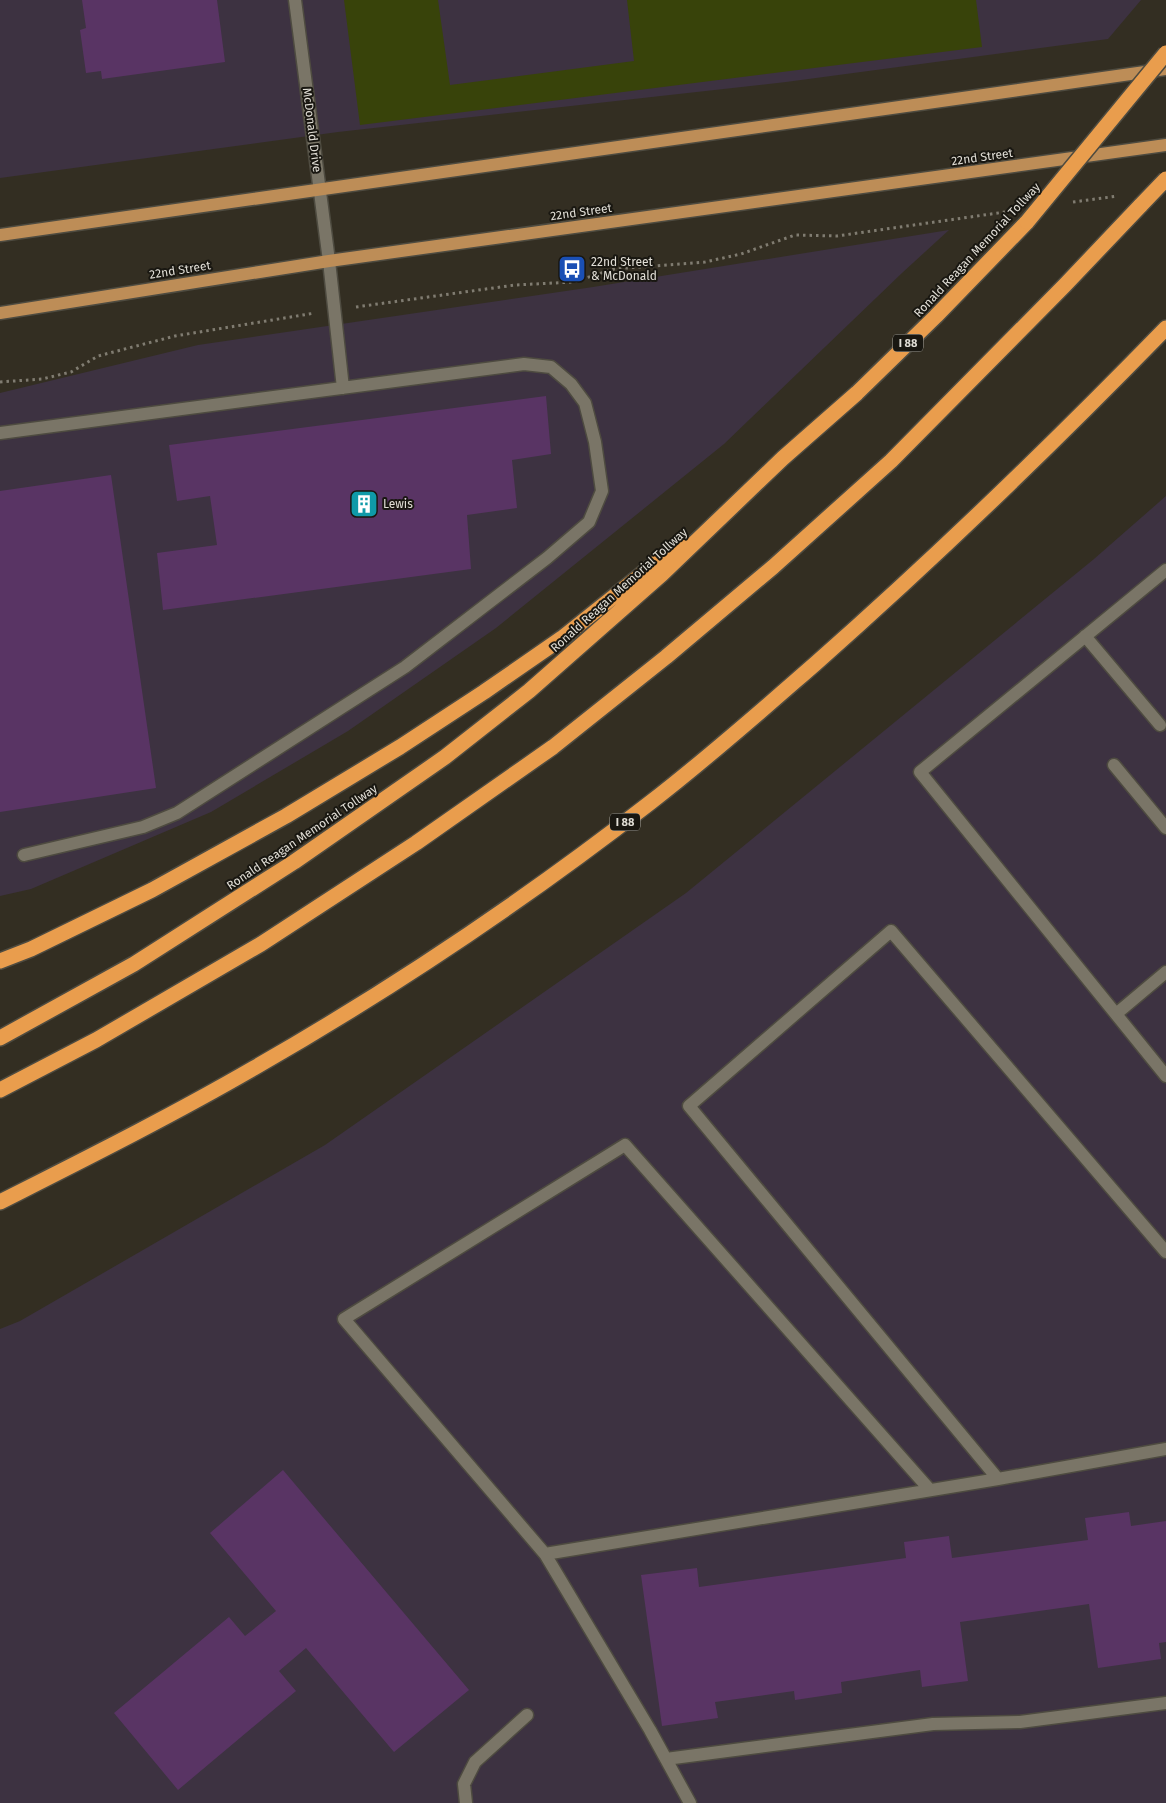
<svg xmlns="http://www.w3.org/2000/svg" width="1166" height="1803" font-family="'Fira Sans',sans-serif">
<rect width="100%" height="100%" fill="#332e22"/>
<path fill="#3d3241" d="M0,0H1141L1108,39L786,82L338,132L0,178Z
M949,230L902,273L724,444L496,628L348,731L211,812L31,889L0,896V393L198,345L593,287Z
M1166,496V1803H0V1329L20,1321L325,1145L686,893L1094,559Z"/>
<path fill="#38430a" d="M344,0H438L450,85L634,61L627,0H976L982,47L360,125Z"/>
<path fill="#593464" d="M82,0H217L225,62L102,79L101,71L86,73L80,30L86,28Z
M546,396L551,454L512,460L517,508L467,515L471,569L163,610L157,553L217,545L210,496L177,501L169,445Z
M111,475L156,788L0,812V491Z
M283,1470L469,1690L394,1752L306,1648L279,1671L296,1691L178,1790L114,1713L229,1617L245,1636L276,1611L210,1533Z
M1129,1512L1131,1526L1166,1521V1642L1159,1643L1161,1659L1098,1668L1089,1604L960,1622L968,1681L922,1687L920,1670L841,1682L842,1693L795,1700L794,1691L715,1702L718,1718L662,1726L641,1575L697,1568L699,1587L906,1558L904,1542L949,1536L952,1558L1088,1540L1085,1518Z"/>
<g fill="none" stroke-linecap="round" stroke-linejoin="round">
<defs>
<path id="lane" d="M329,261L343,388
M0,433L524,364L551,367L571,384L585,403L595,442L602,491L589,522L547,558L405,667L177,813L143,827L24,855
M1166,570L920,772L1166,1076
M1085,636L1160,725
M1114,765L1166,828
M1116,1014L1166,972
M998,1479L689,1106L891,931L1166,1252
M545,1554L344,1319L625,1145L930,1490
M666,1759L933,1724L1020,1722L1166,1703
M466,1803L464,1784L475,1762L527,1715
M690,1803L650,1730L545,1554L998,1479L1166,1449"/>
<path id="street" d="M295,0L329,261"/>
<path id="primary" d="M0,235L1166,69
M0,313L329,261L1166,145"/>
<path id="highway" d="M0,961L31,949L152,890L286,816L400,747L484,692L562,638L682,542
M0,1038L134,964L294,862L445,757L529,691L662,574L783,458L857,393L936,316L1027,222
M0,1090L96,1040L261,944L416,843L553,747L666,657L773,567L891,461L1065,285L1141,205
M0,1202C85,1159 171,1116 254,1068C392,989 526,899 651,802C708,758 761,711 815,664C936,557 1053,444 1166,328"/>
</defs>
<use href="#lane" stroke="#4e4b40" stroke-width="15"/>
<use href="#street" stroke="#4e4b40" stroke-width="15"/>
<use href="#primary" stroke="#4e4b40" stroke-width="15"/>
<use href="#highway" stroke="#4e4b40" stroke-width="18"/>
<path stroke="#807c71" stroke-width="3" stroke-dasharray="2.5 4" stroke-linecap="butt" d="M1073,202L1118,196
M356,307L515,285L573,282L614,269L705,262L741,254L795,235L837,236L1005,212
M0,382L42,379L71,372L98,356L175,336L315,313"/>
<use href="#lane" stroke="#7a7567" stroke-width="12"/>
<use href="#street" stroke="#7a7567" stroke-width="12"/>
<use href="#primary" stroke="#bd8d57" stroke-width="12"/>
<use href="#highway" stroke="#e99d4d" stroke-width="15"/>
<defs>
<path id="highway-bridge" d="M1141,205L1166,179
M1027,222L1166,53"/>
</defs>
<use href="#highway-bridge" stroke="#4e4b40" stroke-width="18" stroke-linecap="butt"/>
<use href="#highway-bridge" stroke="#e99d4d" stroke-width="15"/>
</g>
<defs>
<symbol id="bus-square" viewBox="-11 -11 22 22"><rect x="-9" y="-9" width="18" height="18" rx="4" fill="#1a4fb4" stroke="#191711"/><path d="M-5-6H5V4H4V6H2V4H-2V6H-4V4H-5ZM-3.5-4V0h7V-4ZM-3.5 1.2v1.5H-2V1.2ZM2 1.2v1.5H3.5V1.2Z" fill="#fff"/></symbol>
<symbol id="building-square" viewBox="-11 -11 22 22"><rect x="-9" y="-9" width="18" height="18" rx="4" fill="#0f9aa8" stroke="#191711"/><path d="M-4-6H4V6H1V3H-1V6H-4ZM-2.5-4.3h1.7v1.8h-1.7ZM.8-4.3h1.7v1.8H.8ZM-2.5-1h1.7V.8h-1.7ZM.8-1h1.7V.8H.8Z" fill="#fff"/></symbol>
</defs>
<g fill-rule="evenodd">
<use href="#bus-square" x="556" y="253" width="32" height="32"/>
<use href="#building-square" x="348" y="488" width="32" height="32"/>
</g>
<g text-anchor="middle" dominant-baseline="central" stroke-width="4" stroke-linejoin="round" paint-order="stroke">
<g fill="#191711" stroke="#a5a29b" stroke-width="1">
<rect x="893" y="334.5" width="30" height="17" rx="4"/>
<rect x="610" y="813.5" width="30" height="17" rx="4"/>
</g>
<g font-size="11" font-weight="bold" fill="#e1ded6">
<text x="908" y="343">I 88</text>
<text x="625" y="822">I 88</text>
</g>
<g font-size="12" fill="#e1ded6" stroke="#191711">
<text transform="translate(312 130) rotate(83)">McDonald Drive</text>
<text transform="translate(982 157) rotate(-8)">22nd Street</text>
<text transform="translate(581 212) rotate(-8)">22nd Street</text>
<text transform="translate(977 250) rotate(-47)">Ronald Reagan Memorial Tollway</text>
<text transform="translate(180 270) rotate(-9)">22nd Street</text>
<text transform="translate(619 590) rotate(-42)">Ronald Reagan Memorial Tollway</text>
<text transform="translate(302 837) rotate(-34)">Ronald Reagan Memorial Tollway</text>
</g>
<g font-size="12" fill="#e1ded6" stroke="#191711" text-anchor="start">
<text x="591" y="262">22nd Street<tspan x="591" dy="14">&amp; McDonald</tspan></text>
<text x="383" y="504">Lewis</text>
</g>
</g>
</svg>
